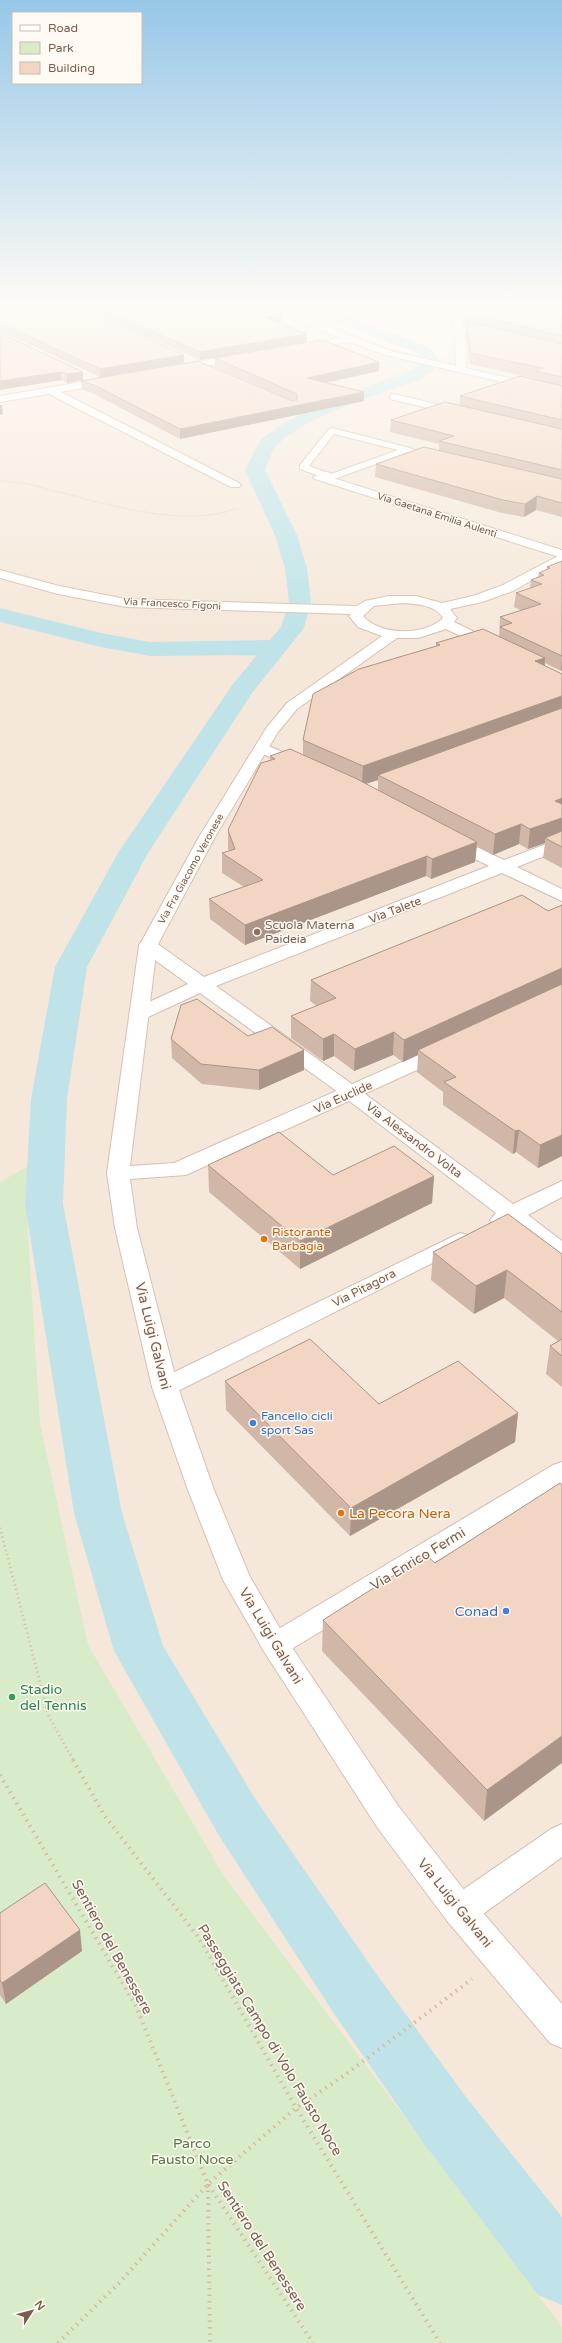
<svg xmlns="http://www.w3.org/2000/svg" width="562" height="2343" font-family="'Varela Round',sans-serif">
<rect width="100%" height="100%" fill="#fdf6ec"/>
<path fill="#f5e8da" d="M0,307H288L397,350L447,359L450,307H532L562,313V2343H0Z"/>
<path fill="#d8ecc9" d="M30,1165L27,1217L40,1424L88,1645L224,1876L562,2327V2343H0V1182Z"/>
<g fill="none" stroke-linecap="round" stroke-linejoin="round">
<path fill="#bfe3e8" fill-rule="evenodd" d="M300,307H322L426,346L434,351L438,360L432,372L421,379C379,395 309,414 277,445C271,451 268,463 265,470L297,535L307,568L311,602L304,628L252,693L148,853L87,967L67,1099L63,1204L122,1513L163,1646L256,1800L375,1972L466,2097L562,2217V2305L538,2295L422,2141L333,2012L218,1834L114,1651L74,1513L25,1204L31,1099L55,967L118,853L233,684L257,655L150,656L101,647L0,622V608L101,633L150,642L270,640L281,627L289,602L285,568L275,535L245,470L261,439L286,422L314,407L409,371L419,365L422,360L421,356L414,352L303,310Z"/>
<defs>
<path id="lane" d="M332,428L410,448L422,453L417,456L407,453L331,480L300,469V465L329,429ZM334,434L398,450L331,474L309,466Z"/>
<path id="street" d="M264,307H276L391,351L456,366L454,317L461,315L464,328L495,332L500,335L495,338L464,333L467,360L465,368L562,390V396L385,355L351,342L296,349V345L340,338Z
M245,353L248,354V358L175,372L170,369L175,366Z
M111,377L116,380L114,382L61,392L239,483L241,485L239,487H231L49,394L0,402V396Z
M394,394L466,411L467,413L462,416L390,399V395Z
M326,472L330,473V477L562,550V558L315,479L313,477Z
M262,743L309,764L311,767L309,770H297L257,751L254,748L257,745Z
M451,835L504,860L562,838V849L517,867L562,889V901L502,873L216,986L345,1079L513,1204L562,1181V1197L528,1215L562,1241V1260L554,1257L510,1224L501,1227L493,1225L490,1220L496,1213L331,1087L200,993L146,1018L139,1020L132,1018L129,1014L132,1010L188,984L141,950L139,946L141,942H155L204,977L489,866L445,844L443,840L445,836Z
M460,1233L468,1235L472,1240L468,1245L174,1393L165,1396L156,1393L152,1387L156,1381Z
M562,1462V1485L285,1653L275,1657L265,1653L260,1645L265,1637L553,1465Z
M562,1824V1857L472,1922L460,1927L448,1922L443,1911L448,1900L551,1829Z"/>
<path id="secondary" d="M562,554V563L513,591L482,602L450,609L457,618L454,622L499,644L501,647L499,650H489L446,629L418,638H397L297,709L278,732L215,837L157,946L130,1166L174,1163L438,1046L445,1044L452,1046L455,1050L452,1054L186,1175L130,1179L137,1228L178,1387L214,1490L250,1577L285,1637L399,1807L472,1900L562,2004V2048L550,2043L448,1922L377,1827L265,1653L223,1580L188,1490L152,1387L115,1228L107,1173L139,946L199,837L267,727L287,703L382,636L358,627L349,616L351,614L126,607L58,594L0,578V570L59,586L126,599L357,606L365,601L389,596H416L442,603L473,596L503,585ZM402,603C416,604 434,604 443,618C425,636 380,636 363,616L374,606Z"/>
</defs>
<use href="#lane" stroke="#d1beb0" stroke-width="2"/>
<use href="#street" stroke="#d1beb0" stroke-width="2"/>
<use href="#secondary" stroke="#d6c0b0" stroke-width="2"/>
<path stroke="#d9b8a5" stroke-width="1.5" stroke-dasharray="0.5 1.5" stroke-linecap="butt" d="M0,481C11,482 22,483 33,485C40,486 47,490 54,491C108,504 184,529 237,508"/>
<path stroke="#d9b8a5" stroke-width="3" stroke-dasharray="1 3.5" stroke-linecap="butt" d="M0,1528L49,1717L74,1761"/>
<path stroke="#d9b8a5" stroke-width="4" stroke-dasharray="1.5 5" stroke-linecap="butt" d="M73,1760L104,1815L199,1938L296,2108L440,2343
M0,1775L136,2006L208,2184L313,2343
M208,2184L210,2343
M58,2343L119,2283L208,2184L296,2108L345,2075L472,1979"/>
<use href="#lane" fill="#fff" fill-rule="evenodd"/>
<use href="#street" fill="#fff" fill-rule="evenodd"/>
<use href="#secondary" fill="#fff" fill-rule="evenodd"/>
</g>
<path fill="#d1b7a8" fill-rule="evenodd" d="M0,307L184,355V363L292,401H293L215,367V358L379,371L326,382L364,401L180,439L94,394L82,390L81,381L100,377L0,331Z
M79,307H261L281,323H279L307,334V342L200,360Z
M463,307H544V310L562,316V517L536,510L524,517L502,513L375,477L376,464L439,450V444L390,432L391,420L460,405V396L534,379V378L470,364L466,335V326H465Z
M0,333L83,372V380L67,383L62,380Z
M562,561V670L561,671L545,663V666L562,674V868L543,858L545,843L528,849L519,844L493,855L477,846L475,862L431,879L426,876L245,945L210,919L209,899L244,887L222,873V853L229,851L228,849V830L270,760V756L303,755V740L436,646V643L499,637L500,617L521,610L514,607L516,593L530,588L531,580L538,577L539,573L547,569V567ZM378,780V790L366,784Z
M562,905V1156L538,1168L516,1152L513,1154L443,1105V1092L417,1072L418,1055L403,1062L393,1055L354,1071L334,1056L323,1061L291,1038V1016L317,1006L310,1001L311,980L548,911Z
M248,1036L304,1070L259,1090L202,1084L172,1058L171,1039Z
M208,1165L333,1175L434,1176L432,1203L300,1269L209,1192Z
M433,1252L562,1254V1387L546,1374L550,1346L558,1341L504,1298L474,1314L431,1280Z
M225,1381L379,1404L518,1413L515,1442L350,1536L226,1410Z
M560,1483L484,1821L322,1651L323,1620L435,1563Z
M0,1913L82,1951L6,2004L0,1995Z"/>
<path fill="#aa9588" d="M281,314V323L264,325V317Z
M307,334V342L200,360V352Z
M184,355V363L100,377V369Z
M379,362V371L307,387V378Z
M61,372L62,380L0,390V381Z
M83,372V380L67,383V374Z
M364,392V401L180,439V429Z
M0,405H2L3,414L0,415Z
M537,496L536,510L524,517L525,504Z
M545,658L544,676L535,661Z
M562,658V670L561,671Z
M562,696V714L378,775V780L362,785L363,766Z
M562,798V817L555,801Z
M562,818V837L545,838V843L528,849L530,829Z
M521,824L519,844L493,855L495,834Z
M477,842L475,862L431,879L432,859Z
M427,856L426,876L245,945V925Z
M562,968V989L418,1050V1055L403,1062L404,1040Z
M394,1032L393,1055L354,1071L355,1049Z
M334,1034V1056L323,1061V1039Z
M304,1050V1070L259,1090V1070Z
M519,1130L516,1152L513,1154L515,1131Z
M562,1135V1156L538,1168L540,1145Z
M434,1176L432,1203L300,1269V1241Z
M507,1270L504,1298L474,1314L476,1286Z
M518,1413L515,1442L350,1536L351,1508Z
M562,1736V1763L484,1821L487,1790Z
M80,1930L82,1951L6,2004L2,1983Z"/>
<path fill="#f3d5c3" stroke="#aa9588" d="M0,307H77L184,355L100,369L0,323Z
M96,307H261L281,314L264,317L307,334L200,352Z
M465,307H544V310L562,316V336L482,316L466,315Z
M467,324L481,325L562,344V377L535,371L543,368L470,353Z
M0,333L83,372L67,374L61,372L0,381Z
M323,340L379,362L307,378L364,392L180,429L94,385L81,381L198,361L292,401L297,400V394L215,358Z
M520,376L562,386V420L460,396Z
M445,402L562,429V470L439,441L454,436L391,420Z
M424,447L562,479V503L537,496L525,504L503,500L376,464Z
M562,561V656L500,627L512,623L500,617L541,604L516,593L542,584L531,580L544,575L539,573L550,568L547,567Z
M483,629L545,658L535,661L562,674V696L363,766L303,740L313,694L359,669L440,645L436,643Z
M562,708V798L555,801L562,804V818L530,829L521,824L495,834L378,775Z
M290,749L355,778L477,842L432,859L427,856L245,925L209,899L263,880L222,853L235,849L228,830L261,763L275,759L270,756Z
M562,831V847L545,838Z
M522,895L548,911L562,905V968L404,1040L394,1032L355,1049L334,1034L323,1039L291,1016L336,998L311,980Z
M562,984V1135L540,1145L519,1130L515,1131L444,1082L456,1077L418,1050Z
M197,999L248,1036L272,1027L304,1050L259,1070L201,1064L171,1039L181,1005Z
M279,1132L333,1175L394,1146L434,1176L300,1241L208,1165Z
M508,1214L562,1254V1312L507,1270L476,1286L433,1252Z
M310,1339L379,1404L458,1361L518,1413L351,1508L225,1381Z
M562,1339V1356L550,1346Z
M560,1483L562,1485V1736L487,1790L323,1620L426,1555L435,1563Z
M45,1883L80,1930L2,1983L0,1980V1913Z"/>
<linearGradient id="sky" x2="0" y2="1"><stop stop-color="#97c7e8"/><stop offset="0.48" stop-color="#fefbf6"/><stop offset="1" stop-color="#fefbf6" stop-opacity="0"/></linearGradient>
<rect width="562" height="635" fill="url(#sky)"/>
<circle fill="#8d6e63" stroke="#fffaf3" stroke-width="1.5" cx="257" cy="932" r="4"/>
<g fill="#e8710a" stroke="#fffaf3" stroke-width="1.5">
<circle cx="264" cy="1239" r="4"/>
<circle cx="341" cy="1513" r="4"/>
</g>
<g fill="#3f7fe0" stroke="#fffaf3" stroke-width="1.5">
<circle cx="253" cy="1423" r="4"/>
<circle cx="506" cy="1611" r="4"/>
</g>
<circle fill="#2e9e5b" stroke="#fffaf3" stroke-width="1.5" cx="12" cy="1697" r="4"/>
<g text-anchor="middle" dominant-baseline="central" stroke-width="3" stroke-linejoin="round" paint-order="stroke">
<g font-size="10" fill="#7a5c4d" stroke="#fffaf3">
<text transform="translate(437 515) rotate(18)">Via Gaetana Emilia Aulenti</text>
<text transform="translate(172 604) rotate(3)">Via Francesco Figoni</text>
<text transform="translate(191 869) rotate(-61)">Via Fra Giacomo Veronese</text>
</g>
<g font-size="12" fill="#7a5c4d" stroke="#fffaf3">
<text transform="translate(395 910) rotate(-21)">Via Talete</text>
<text transform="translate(343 1097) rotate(-24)">Via Euclide</text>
<text transform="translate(414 1140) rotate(37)">Via Alessandro Volta</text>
<text transform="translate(364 1288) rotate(-27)">Via Pitagora</text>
</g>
<g font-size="12" fill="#785e54" stroke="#fffaf3" text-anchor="start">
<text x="265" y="925">Scuola Materna<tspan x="265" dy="14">Paideia</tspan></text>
</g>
<g font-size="12" fill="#c56008" stroke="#fffaf3" text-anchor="start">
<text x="272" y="1232">Ristorante<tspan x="272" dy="14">Barbagia</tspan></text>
</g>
<g font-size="12" fill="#366cbe" stroke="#fffaf3" text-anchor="start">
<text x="261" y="1416">Fancello cicli<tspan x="261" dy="14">sport Sas</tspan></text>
</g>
<g font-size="14" fill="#7a5c4d" stroke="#fffaf3">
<text transform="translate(153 1336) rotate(76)">Via Luigi Galvani</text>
<text transform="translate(418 1559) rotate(-31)">Via Enrico Fermi</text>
<text transform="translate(271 1636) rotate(59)">Via Luigi Galvani</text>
<text transform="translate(455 1903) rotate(51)">Via Luigi Galvani</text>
<text transform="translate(112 1947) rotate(61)">Sentiero del Benessere</text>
<text transform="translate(270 2040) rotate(59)">Passeggiata Campo di Volo Fausto Noce</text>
<text transform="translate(262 2246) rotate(57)">Sentiero del Benessere</text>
</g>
<g font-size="14" fill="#c56008" stroke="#fffaf3" text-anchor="start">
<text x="349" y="1513">La Pecora Nera</text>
</g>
<g font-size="14" fill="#366cbe" stroke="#fffaf3" text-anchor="end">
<text x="498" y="1611">Conad</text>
</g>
<g font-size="14" fill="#27864d" stroke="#fffaf3" text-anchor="start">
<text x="20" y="1689">Stadio<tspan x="20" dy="16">del Tennis</tspan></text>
</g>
<g font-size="14" fill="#537a41" stroke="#fffaf3">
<text x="192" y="2143">Parco<tspan x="192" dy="16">Fausto Noce</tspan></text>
</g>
</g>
<rect x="12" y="12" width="130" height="72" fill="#fffaf3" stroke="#cabbb1"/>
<rect x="20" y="25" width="20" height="6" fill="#ffffff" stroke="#cabbb1"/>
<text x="48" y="32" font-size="12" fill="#7a5c4d">Road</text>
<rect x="20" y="42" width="20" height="12" fill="#d8ecc9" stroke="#cabbb1"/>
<text x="48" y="52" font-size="12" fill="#7a5c4d">Park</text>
<rect x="20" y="62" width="20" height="12" fill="#f3d5c3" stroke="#cabbb1"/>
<text x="48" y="72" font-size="12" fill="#7a5c4d">Building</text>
<g transform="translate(32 2311) rotate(54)" stroke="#fffaf3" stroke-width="3" paint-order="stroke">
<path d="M0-3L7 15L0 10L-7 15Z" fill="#7a5c4d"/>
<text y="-6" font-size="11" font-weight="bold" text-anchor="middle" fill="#7a5c4d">N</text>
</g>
</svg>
